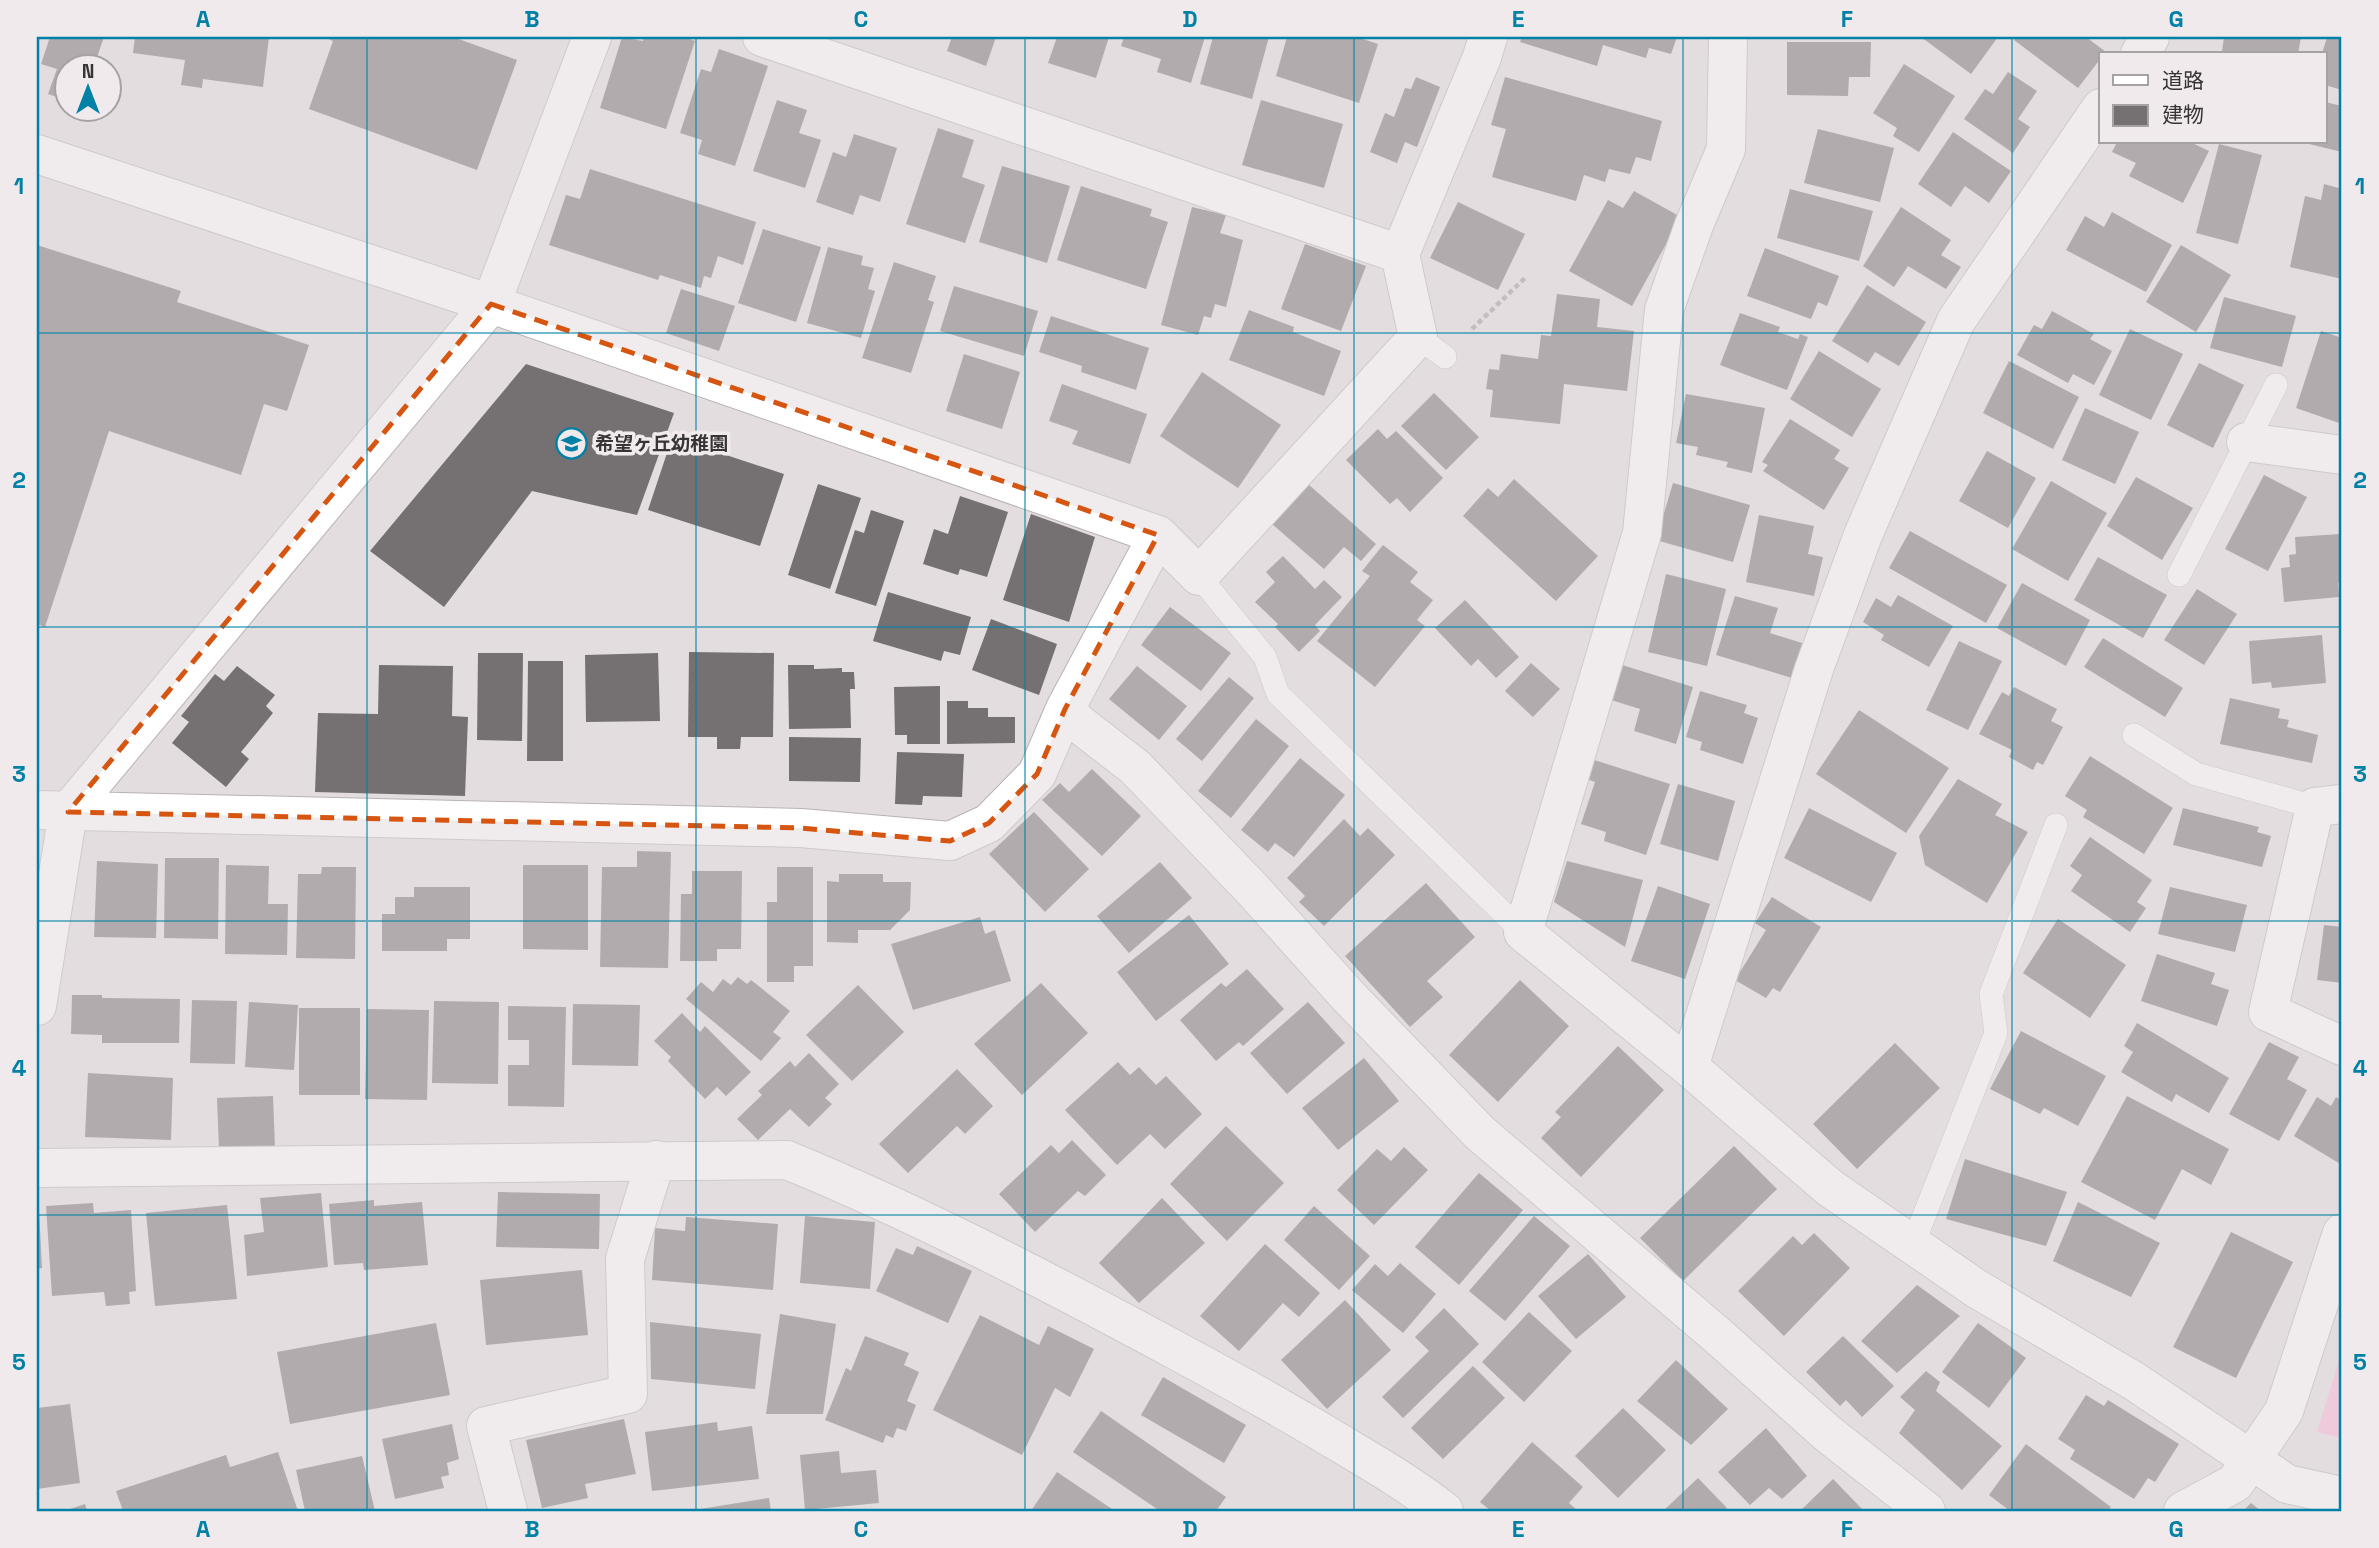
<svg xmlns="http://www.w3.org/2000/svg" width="2379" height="1548" font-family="'Space Grotesk','Noto Sans JP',sans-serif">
<rect width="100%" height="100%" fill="#e3dddf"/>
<path fill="#fdb4d4" d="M2342,1351V1438L2317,1432Z"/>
<path fill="#757072" d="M50,37H104L94,66H66V100L48,94L57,69L41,64Z
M135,37H269L263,87L203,79L202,88L181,85L185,60L133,53Z
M324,37H453L517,60L477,170L309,109L333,41Z
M622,37L643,41L644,37H684L695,41L666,129L600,108Z
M952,37H996L986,66L947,51Z
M1057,37H1109L1096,78L1048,63Z
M1124,37H1205L1191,83L1157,72L1161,59L1121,46Z
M1213,37H1269L1252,99L1200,84Z
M1287,37H1357L1378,44L1359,103L1276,76Z
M1522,37H1677L1671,54L1649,48L1646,58L1603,45L1597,66L1520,42Z
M1921,37H1998L1971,74Z
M2017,37H2086L2106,52L2101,54V58L2078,88L2014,40Z
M2224,37H2301L2298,54H2241L2222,51Z
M2327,37H2342V90L2325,85V54H2322Z
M1787,42H1871L1870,77H1849L1848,96L1787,95Z
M719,49L768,66L735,166L698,154L702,140L680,133L701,69L711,72Z
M1904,64L1955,96L1919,152L1893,136L1897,128L1873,113Z
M2008,72L2037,91L2018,119L2030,127L2013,153L1964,119L1985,89L1993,94Z
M1416,77L1440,87L1417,147L1405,142L1397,163L1370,152L1385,113L1394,117L1405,88L1411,89Z
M1505,77L1662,121L1651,161L1636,157L1630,174L1609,169L1605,182L1584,175L1576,201L1492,177L1506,129L1491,125Z
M777,100L807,110L799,133L821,140L805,188L753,171Z
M1261,100L1343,124L1324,188L1242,165Z
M2325,102L2342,106V152L2305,143L2325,142Z
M938,128L974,140L962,177L985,185L965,243L906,224Z
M1818,129L1894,148L1880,202L1804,183Z
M1953,132L2011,171L1989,203L1965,186L1951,207L1918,184Z
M854,134L897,148L880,202L860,195L853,215L816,202L833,152L846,157Z
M2117,142H2190L2209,151L2183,203L2129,176L2136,163L2112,152Z
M2219,144L2262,155L2238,244L2196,233Z
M1002,166L1070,186L1047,263L979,242Z
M590,169L756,222L743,265L718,256L711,278L704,276L701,288L660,275L658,280L549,245L566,195L580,199Z
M2324,184L2342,189V279L2290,267L2305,196L2321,200Z
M1081,186L1152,209L1150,216L1168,222L1146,289L1057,260Z
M1790,189L1873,211L1859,261L1777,238Z
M1634,191L1681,217L1632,306L1569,271L1608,200L1623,208Z
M1458,202L1525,234L1498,290L1430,258Z
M1192,207L1226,215L1220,233L1243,240L1226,307L1215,304L1211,318L1204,316L1198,335L1161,325Z
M1901,207L1951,240L1941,255L1961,267L1946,289L1908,266L1894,287L1863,266Z
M2112,212L2172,245L2146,292L2066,250L2085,216L2104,227Z
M763,229L821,247L796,322L738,303Z
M1305,244L1366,266L1341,331L1281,309Z
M37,245L181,291L177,302L309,345L287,411L264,404L241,475L109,431L45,627L37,624Z
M2181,245L2231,275L2196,332L2146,302Z
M828,247L863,256L861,265L874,268L868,289L875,291L861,338L807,323Z
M1765,248L1839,276L1827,306L1818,302L1811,319L1747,296Z
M894,262L936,276L928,300L934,302L911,373L862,358Z
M1867,285L1926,322L1899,366L1875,352L1868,363L1832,341Z
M954,286L1038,311L1024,356L940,331Z
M681,289L735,306L719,351L666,333Z
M1557,294L1600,299L1597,327L1634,331L1627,391L1564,384L1560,424L1490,417L1493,390L1486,389L1489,369L1499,370L1501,354L1538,359L1541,335L1551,336Z
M2224,297L2296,316L2282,367L2210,348Z
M1249,310L1294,327L1293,332L1341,351L1324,396L1229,360Z
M2052,311L2094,334L2090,339L2112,351L2094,385L2073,374L2068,383L2017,355L2034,325L2042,329Z
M1740,313L1780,327L1778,332L1798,339L1800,334L1808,337L1787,390L1720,365Z
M1051,316L1149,348L1136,390L1081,372L1082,366L1039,352Z
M2130,329L2183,354L2151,420L2099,395Z
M2321,331L2342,338V424L2296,408Z
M1819,351L1881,389L1852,437L1790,399Z
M964,354L1020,372L1002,429L946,411Z
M2009,361L2079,397L2053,449L1983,413Z
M2199,363L2244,385L2213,448L2167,425Z
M526,364L674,413L637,515L532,491L444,607L370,551Z
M1202,372L1281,425L1238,488L1160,436Z
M1062,384L1147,414L1130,464L1072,444L1078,431L1049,421Z
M1434,393L1479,437L1446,470L1401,426Z
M1686,394L1765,408L1752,473L1726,467L1728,462L1696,455L1698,447L1676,443Z
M2085,408L2139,432L2115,484L2062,460Z
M1790,419L1840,450L1834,459L1849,468L1824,510L1763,471L1768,465L1762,462Z
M1378,429L1387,439L1396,431L1443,478L1410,512L1397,498L1390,504L1346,460Z
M671,441L710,454L711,450L784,474L760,546L648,510Z
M1987,451L2036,478L2008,528L1959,501Z
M2264,475L2307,497L2268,571L2225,549Z
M2136,477L2193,508L2162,560L2107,526Z
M1514,479L1598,556L1556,601L1463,516L1488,488L1498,497Z
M2051,481L2107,513L2068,581L2012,549Z
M1673,483L1750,505L1733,562L1656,540Z
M818,484L861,498L830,589L788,575Z
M1308,484L1376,544L1361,561L1344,547L1324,569L1272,524Z
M960,496L1008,512L987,577L960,569L958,575L923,564L934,529L948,534Z
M871,510L904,521L876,606L835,593L855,530L864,533Z
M1031,514L1095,537L1069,622L1003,600Z
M1759,515L1814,526L1808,554L1823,557L1814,596L1746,582Z
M1910,531L2007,585L1986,623L1889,568Z
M2340,534L2342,582L2338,583L2339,597L2284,602L2281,568L2290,567L2289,555L2296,554L2295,537Z
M1383,545L1418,572L1410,582L1433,600L1417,620L1425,626L1375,687L1317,641L1370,576L1362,571Z
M1283,556L1315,589L1324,580L1342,597L1315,625L1320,631L1299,652L1275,627L1278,624L1255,602L1275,582L1266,572Z
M2098,557L2167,595L2143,638L2074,600Z
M1666,574L1726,589L1707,666L1648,652Z
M2022,583L2090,620L2066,666L1997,628Z
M2197,589L2237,614L2204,665L2164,640Z
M888,592L971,617L960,655L944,651L941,661L873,641Z
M1898,595L1953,626L1929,667L1881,640L1884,635L1863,622L1876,598L1891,607Z
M1735,596L1778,608L1770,633L1802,643L1792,678L1716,655Z
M1465,600L1519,657L1496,678L1478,659L1471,666L1435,628Z
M1170,607L1231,653L1201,691L1141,645Z
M991,619L1057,644L1039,695L972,670Z
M2322,635L2326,683L2272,688L2271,682L2252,684L2249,641Z
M2103,638L2183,688L2165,717L2084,667Z
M1959,641L2002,661L1968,730L1926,710Z
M689,652L774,653L773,737H741L740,749H717V737H688Z
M478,653H523L522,741L477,740Z
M658,653L660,721L586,722L585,655Z
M528,661H563V761H527Z
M1531,663L1560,689L1533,717L1505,691Z
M1619,664L1693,687L1676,744L1634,731L1640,709L1608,699Z
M379,665L453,666L452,716L468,717L465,796L315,792L318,713L378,714Z
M788,665H814V669L842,668V672H854L855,689H850L851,728L789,729Z
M237,666L275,695L266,706L273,713L241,752L249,759L226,787L172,743L189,722L181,716L215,674L224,681Z
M1137,666L1187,706L1159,740L1109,699Z
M1229,677L1254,698L1202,761L1176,739Z
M940,686V744H907V735H895L894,687Z
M2014,687L2057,709L2051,721L2063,727L2043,765L2037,762L2033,770L2009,757L2012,750L1979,734L2002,692L2009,696Z
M1700,691L1747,705L1744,713L1758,718L1743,764L1700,750L1702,742L1686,737Z
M2230,698L2280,709L2278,718L2289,720L2287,727L2318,735L2312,763L2220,744Z
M947,701H968V708H988V717H1015V743L947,744Z
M1859,710L1949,768L1906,833L1816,774Z
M1256,719L1289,746L1231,818L1198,791Z
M789,737L861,738L860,782L789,781Z
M897,752L964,754L962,797L923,796L922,805L895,804Z
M2090,756L2173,808L2144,854L2083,817L2087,810L2065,796Z
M1300,758L1345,795L1294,857L1275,843L1268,852L1241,830Z
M1591,759L1670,784L1646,855L1604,841L1606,832L1581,824L1595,782L1584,778Z
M1092,769L1141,816L1102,856L1042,800L1060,783L1069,792Z
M1958,779L2002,804L1995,815L2028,832L1987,903L1925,865L1919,836Z
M1678,784L1735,801L1718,861L1660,844Z
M1809,808L1897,853L1871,902L1784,858Z
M2183,808L2259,827L2257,832L2271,836L2262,867L2173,845Z
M1034,812L1089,869L1045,912L989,854Z
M1344,819L1360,836L1368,828L1395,855L1324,926L1299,902L1305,896L1287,878Z
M2090,837L2152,880L2137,902L2146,908L2130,932L2071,891L2082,875L2070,866Z
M637,851L671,852L668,968L600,967L602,867H637Z
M165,858H219L218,939L164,938Z
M97,861L158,864L156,938L94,937Z
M1567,861L1643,880L1625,947L1554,902Z
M1160,862L1192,898L1129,953L1097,916Z
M226,865L269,866L268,904H288L287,955L225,954Z
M523,865H588V950L523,949Z
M322,867H356L355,959L296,958L298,874H321Z
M777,867H813V966H794V982H767V902H777Z
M692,871H742L741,949H717V961H680L681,894H692Z
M839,874H883V882H911L910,910L890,930H858V943L827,942V881L839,882Z
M1426,883L1475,937L1427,981L1443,997L1410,1027L1345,956Z
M1658,886L1710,904L1685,979L1631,961Z
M414,887H470V939H447V951H382V914H395V897H414Z
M2170,887L2247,905L2235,952L2158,934Z
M1772,897L1821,927L1780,992L1773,988L1766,998L1735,980L1766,930L1755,923Z
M1189,915L1229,964L1156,1021L1117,972Z
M980,917L985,934L995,930L1011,981L913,1010L891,944Z
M2058,919L2126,965L2090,1018L2023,973Z
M2324,925L2342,927V983L2317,980Z
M2157,954L2215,973L2211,984L2229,990L2217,1026L2141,1001Z
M1247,969L1284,1009L1243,1046L1239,1042L1216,1061L1180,1020L1221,983L1226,987Z
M738,977L747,984L751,980L790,1011L773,1032L781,1038L761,1061L686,999L701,982L713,992L723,979L731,985Z
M1520,980L1569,1026L1498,1102L1449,1055Z
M1041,983L1088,1033L1022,1095L974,1044Z
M858,985L904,1032L852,1081L806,1035Z
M72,995H102V998L180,999L179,1043H102V1035L71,1034Z
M192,1000L237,1001L235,1064L190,1063Z
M434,1001L499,1002L498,1084L432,1083Z
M249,1002L298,1005L294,1070L245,1067Z
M1308,1002L1345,1043L1287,1094L1250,1053Z
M573,1004L640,1005L638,1066L572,1065Z
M508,1006L566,1007L564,1107L508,1106V1065H529V1040H508Z
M299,1008H360V1095H299Z
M367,1009L429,1010L427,1100L365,1099Z
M682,1013L700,1032L705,1026L751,1072L726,1096L717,1087L705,1099L668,1061L671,1057L654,1041Z
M2137,1023L2229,1078L2209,1113L2176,1094L2172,1102L2121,1072L2133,1052L2124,1046Z
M2021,1031L2106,1076L2078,1126L2044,1108L2040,1114L1990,1089Z
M2269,1042L2299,1057L2287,1079L2307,1090L2279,1141L2229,1114Z
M1895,1043L1940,1088L1857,1169L1813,1124Z
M1618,1046L1664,1090L1581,1177L1541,1138L1561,1117L1555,1112Z
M809,1053L839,1084L825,1098L832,1104L809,1127L790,1109L758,1140L737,1119L762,1095L758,1091L790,1061L795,1067Z
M1364,1058L1399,1101L1338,1150L1302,1108Z
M1118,1062L1130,1075L1139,1067L1156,1085L1166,1076L1202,1114L1165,1149L1150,1134L1117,1165L1065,1110Z
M957,1069L993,1106L965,1134L957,1126L908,1173L879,1144Z
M88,1073L173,1078L171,1140L85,1137Z
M273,1096L275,1148L219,1149L217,1098Z
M2127,1096L2229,1149L2211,1185L2182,1169L2155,1220L2081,1182Z
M2317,1097L2331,1106L2336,1097L2342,1101V1165L2294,1136Z
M1226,1126L1284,1183L1227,1241L1170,1184Z
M1072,1140L1106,1175L1085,1196L1078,1191L1035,1232L999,1194L1051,1145L1059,1153Z
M1734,1146L1777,1189L1683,1281L1640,1238Z
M1404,1147L1428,1170L1374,1225L1337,1190L1377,1149L1391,1161Z
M1965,1159L2067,1192L2046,1246L1946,1219Z
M1479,1173L1523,1210L1459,1285L1415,1247Z
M498,1192L600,1194L599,1249L496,1247Z
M321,1193L328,1267L247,1276L244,1235L264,1232L260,1198Z
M1162,1198L1205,1243L1139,1303L1099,1263Z
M374,1200V1206L422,1202L428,1265L364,1270L363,1263L334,1265L329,1204Z
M2078,1202L2160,1243L2131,1297L2053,1261Z
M93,1203L94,1213L131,1210L136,1291L129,1292L130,1304L106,1306L104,1292L52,1296L46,1206Z
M227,1205L237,1299L155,1306L146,1213Z
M1314,1206L1370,1256L1339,1290L1284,1240Z
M37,1209H39L42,1268L37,1269Z
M805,1216L875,1222L870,1289L800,1283Z
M1534,1216L1570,1246L1505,1321L1469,1291Z
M686,1217L778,1224L773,1290L652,1280L655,1228L685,1231Z
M2231,1232L2293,1262L2236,1378L2173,1347Z
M1814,1233L1850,1268L1784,1336L1738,1291L1793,1236L1802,1245Z
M1265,1244L1320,1293L1299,1317L1283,1303L1239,1351L1200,1316Z
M917,1246L972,1271L948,1323L876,1291L896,1248L913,1255Z
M1588,1254L1626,1297L1576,1339L1538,1296Z
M1400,1263L1436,1294L1403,1333L1352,1290L1375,1264L1388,1276Z
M582,1270L588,1335L486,1345L480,1280Z
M1917,1285L1960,1316L1897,1373L1861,1341Z
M1345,1300L1391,1350L1327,1409L1281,1360Z
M1444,1308L1479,1344L1403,1418L1382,1397L1429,1351L1415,1337Z
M1529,1312L1572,1351L1524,1402L1482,1362Z
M780,1314L836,1324L823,1414H766Z
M980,1315L1039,1345L1048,1326L1094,1349L1070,1397L1055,1388L1022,1455L933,1410Z
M650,1322L761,1334L755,1389L651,1379Z
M436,1323L450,1395L290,1424L277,1352Z
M1978,1323L2026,1358L1989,1408L1942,1372Z
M865,1336L909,1353L904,1365L919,1372L907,1401L916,1405L906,1431L897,1428L893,1438L886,1435L883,1443L825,1420L846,1368L851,1371Z
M1843,1336L1894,1386L1862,1417L1846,1400L1840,1406L1806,1372Z
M1676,1360L1728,1409L1691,1445L1637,1401Z
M1473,1366L1505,1398L1443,1459L1411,1428Z
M1926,1371L1940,1382L1936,1391L2002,1446L1962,1490L1899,1433L1915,1410L1900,1397Z
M1163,1377L1246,1425L1224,1463L1141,1415Z
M2086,1395L2104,1406L2108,1400L2179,1444L2155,1482L2148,1478L2134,1499L2070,1459L2075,1450L2058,1439Z
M70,1404L80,1483L37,1489V1408Z
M1623,1408L1666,1450L1618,1498L1575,1456Z
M1101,1411L1226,1497L1216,1511H1160L1073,1452Z
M624,1419L636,1474L585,1484L588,1498L542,1508L526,1440Z
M717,1422L718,1431L752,1426L759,1479L652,1491L645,1432Z
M452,1424L459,1459L447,1463L449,1475L441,1477L444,1488L395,1499L382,1439Z
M1766,1428L1807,1476L1782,1499L1769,1488L1750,1505L1718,1472Z
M1532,1442L1583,1487L1569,1503L1578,1511H1491L1480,1502Z
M2026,1444L2111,1507L2108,1511H2010L1989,1495Z
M839,1451L841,1473L876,1470L879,1503L805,1510L800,1455Z
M278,1452L298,1511H123L116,1491L226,1455L230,1467Z
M362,1456L375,1511H305L296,1470Z
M1057,1472L1115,1511H1031Z
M1698,1478L1727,1508L1724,1511H1663Z
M1833,1479L1864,1511H1800Z
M769,1498L771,1511H694V1510Z
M2251,1503L2261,1511H2243Z
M85,1504L87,1511H64Z"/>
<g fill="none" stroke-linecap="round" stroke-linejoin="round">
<defs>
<path id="service" d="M1418,337L1445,357
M2179,575L2276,385
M1199,576L1265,657L1278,694L1523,932
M2134,735L2196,774L2315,807
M1913,1244L1996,1033L1991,994L2056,825"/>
<path id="minor" d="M1728,37L1726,149L1694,225L1664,310L1642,533L1523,932L1689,1067L1830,1188L1977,1289L2134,1381L2287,1484L2342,1496
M2140,54L2150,37
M37,154L491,304L1158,535L1199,576L1418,337L1400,254L762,37
M1400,254L1482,57L1488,37
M2246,442L2342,455
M1065,709L1078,723L1135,767L1253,890L1348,996L1480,1133L1717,1335L1827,1433L1926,1511
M2342,804L2315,807L2268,1012L2342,1046
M37,810L801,828L950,841L989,823L1037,774L1065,709L1158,535
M37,1006L68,812L491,304L592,37
M1689,1067L1814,669L1863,535L1956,321L2101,108
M37,1168L787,1160C921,1215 1049,1282 1177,1351C1231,1380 1285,1410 1338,1442C1375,1464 1411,1485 1444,1511
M508,1511L486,1426L628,1394L625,1259L656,1160
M2183,1511L2235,1483L2284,1411L2342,1233"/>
</defs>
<use href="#service" stroke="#b8b2b4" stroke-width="24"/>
<use href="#minor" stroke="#b8b2b4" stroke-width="40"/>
<path stroke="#9b9798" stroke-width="4.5" stroke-dasharray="5 3.5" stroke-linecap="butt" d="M1472,329L1526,277"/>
<use href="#service" stroke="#fff" stroke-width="23"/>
<use href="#minor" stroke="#fff" stroke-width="38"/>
</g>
<path d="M0 0H2379V1548H0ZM491,304L1158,535L1065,709L1037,774L989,823L950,841L801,828L68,812Z" fill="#e3dddf" fill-opacity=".55" fill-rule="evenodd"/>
<path fill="none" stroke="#d65510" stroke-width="5" stroke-dasharray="14 9" stroke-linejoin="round" d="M491,304L1158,535L1065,709L1037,774L989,823L950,841L801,828L68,812Z"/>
<path fill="none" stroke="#0081a5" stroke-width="2" stroke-opacity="0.55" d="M367,37V1511M696,37V1511M1025,37V1511M1354,37V1511M1683,37V1511M2012,37V1511M37,333H2342M37,627H2342M37,921H2342M37,1215H2342"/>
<defs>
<symbol id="school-ring" viewBox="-11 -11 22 22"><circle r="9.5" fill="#f0eaec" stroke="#0081a5" stroke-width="1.5"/><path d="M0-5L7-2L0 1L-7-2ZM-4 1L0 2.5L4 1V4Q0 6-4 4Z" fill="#0081a5"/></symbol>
</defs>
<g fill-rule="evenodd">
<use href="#school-ring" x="554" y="426" width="35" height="35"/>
</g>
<g text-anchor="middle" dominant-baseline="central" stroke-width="7" stroke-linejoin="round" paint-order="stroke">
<g font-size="19" font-weight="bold" fill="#363435" stroke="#f0eaec" text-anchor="start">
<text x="595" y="443">希望ヶ丘幼稚園</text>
</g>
</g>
<rect width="2379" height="1548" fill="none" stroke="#f0eaec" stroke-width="77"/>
<rect x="2099" y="52" width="228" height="91" fill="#f0eaec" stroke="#a6a1a3" stroke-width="2"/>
<rect x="2113" y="75" width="35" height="10" fill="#ffffff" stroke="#a6a1a3" stroke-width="2"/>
<text x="2162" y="88" font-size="21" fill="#363435">道路</text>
<rect x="2113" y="105" width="35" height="21" fill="#757072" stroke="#a6a1a3" stroke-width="2"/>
<text x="2162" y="122" font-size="21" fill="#363435">建物</text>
<g transform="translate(88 88)"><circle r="33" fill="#f0eaec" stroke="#a6a1a3" stroke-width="2"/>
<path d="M0-5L12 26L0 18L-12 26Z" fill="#0081a5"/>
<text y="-10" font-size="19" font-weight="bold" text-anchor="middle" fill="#363435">N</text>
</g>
<rect x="38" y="38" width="2302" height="1472" fill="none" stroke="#0081a5" stroke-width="2.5"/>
<g font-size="23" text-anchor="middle" font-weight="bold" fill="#0081a5">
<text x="203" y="27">A</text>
<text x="532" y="27">B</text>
<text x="861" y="27">C</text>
<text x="1190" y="27">D</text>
<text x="1518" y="27">E</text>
<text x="1847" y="27">F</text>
<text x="2176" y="27">G</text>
<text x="19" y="194">1</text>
<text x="2360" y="194">1</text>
<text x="19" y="488">2</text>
<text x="2360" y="488">2</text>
<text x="19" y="782">3</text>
<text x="2360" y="782">3</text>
<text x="19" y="1076">4</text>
<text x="2360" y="1076">4</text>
<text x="19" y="1370">5</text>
<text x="2360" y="1370">5</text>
<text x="203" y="1537">A</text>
<text x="532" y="1537">B</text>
<text x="861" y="1537">C</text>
<text x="1190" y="1537">D</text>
<text x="1518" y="1537">E</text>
<text x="1847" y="1537">F</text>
<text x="2176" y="1537">G</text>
</g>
</svg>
